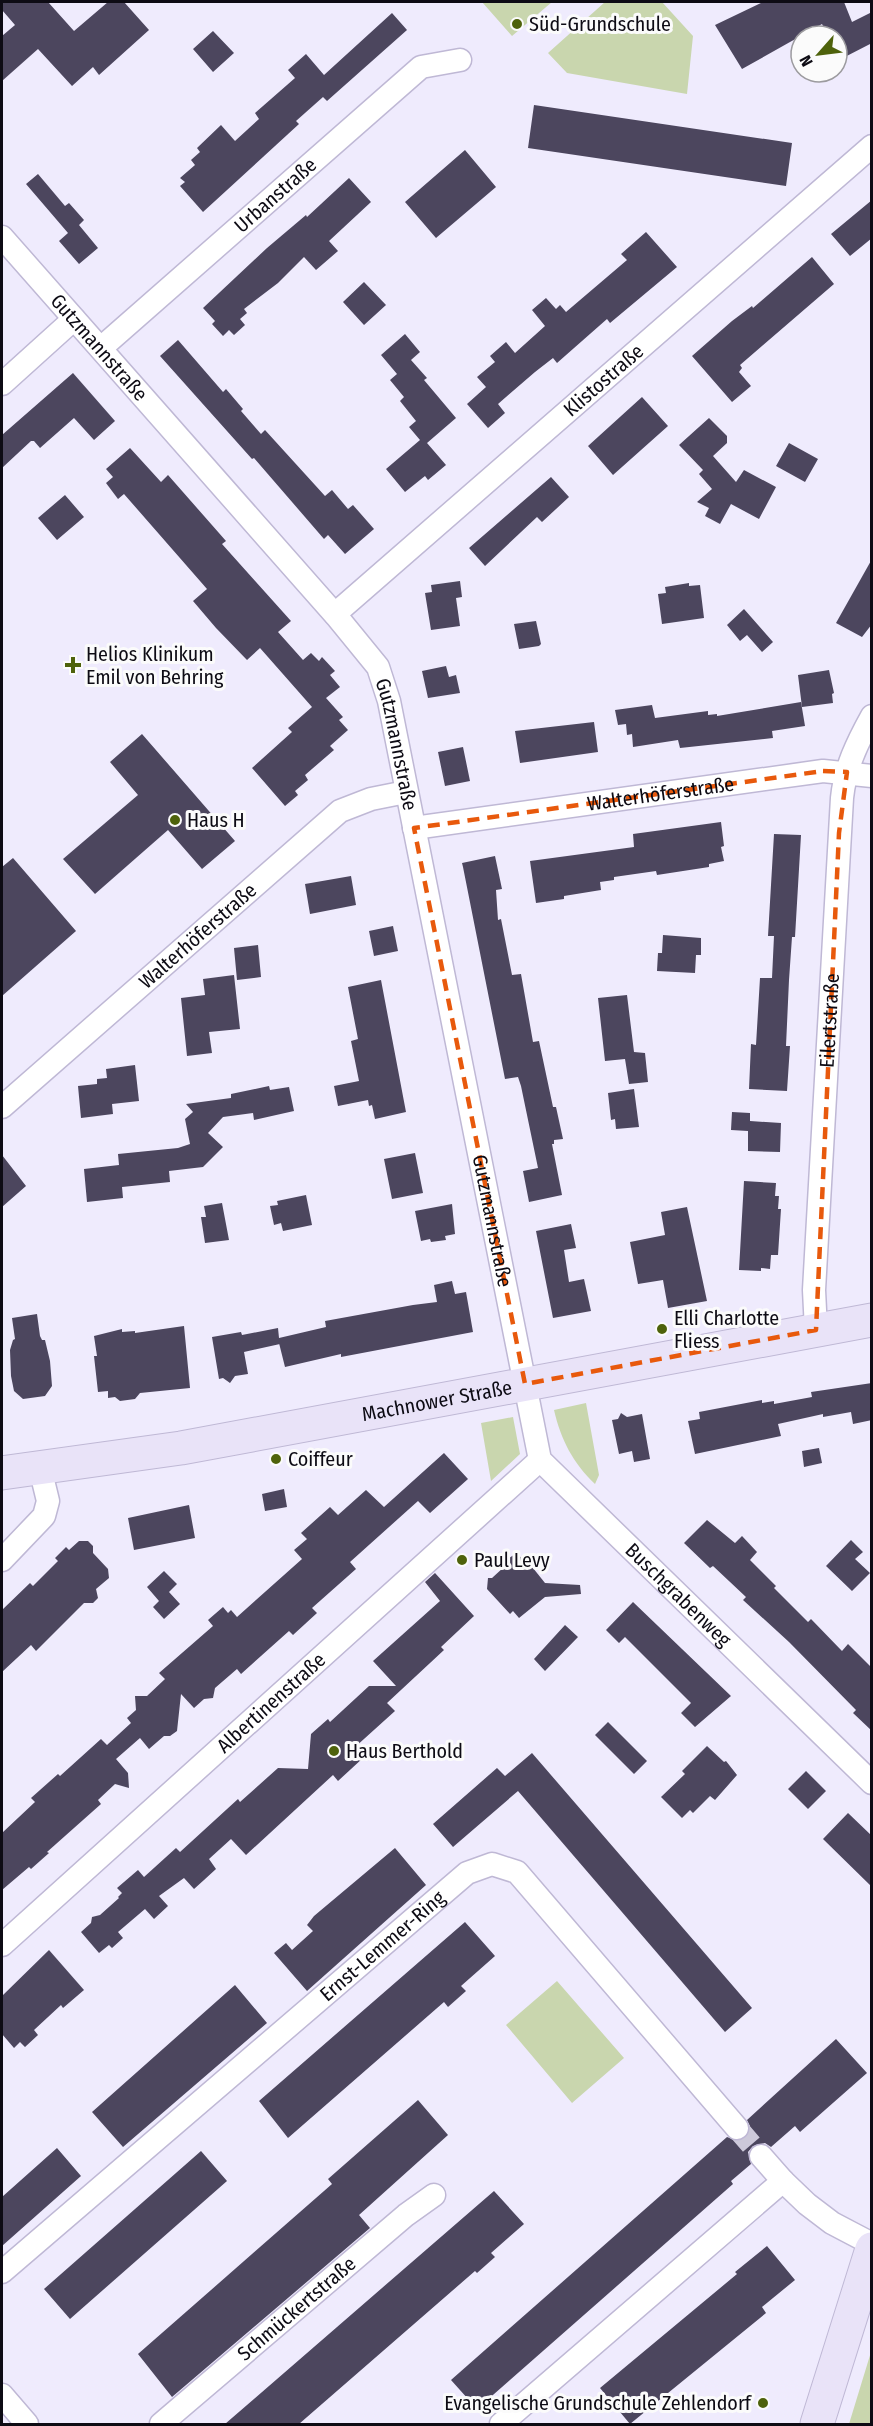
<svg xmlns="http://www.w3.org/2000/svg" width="873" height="2426" font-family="'Fira Sans Condensed',sans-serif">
<rect width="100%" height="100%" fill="#efebfd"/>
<path fill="#c9d6ae" d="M482,2H552L512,36Z
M605,2H662L693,36L687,94L567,73L548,53Z
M586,1403L599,1475L595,1484C573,1463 561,1440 554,1410Z
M513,1417L520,1454L491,1481L481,1423Z
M557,1981L624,2058L572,2103L506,2025Z
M871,2352V2424H849Z"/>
<path fill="#4c465e" d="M2,2H48L74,31L108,2H124L149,30L99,75L93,67L72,86L38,49L2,81V36L15,25L2,10Z
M763,2H844L852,22L872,12V43L837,61V36H828L822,24L742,69L715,25Z
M392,13L407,30L327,101L323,97L296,121L299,124L203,212L180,186L185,182L180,178L195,165L191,160L200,152L197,148L221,125L235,141L259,119L255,113L295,78L288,70L306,54L324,75Z
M213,31L234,53L213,72L193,49Z
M534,105L792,143L786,186L528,148Z
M465,150L496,187L436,238L405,202Z
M38,174L65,206L69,203L84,220L79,225L98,248L79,264L59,241L68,233L26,184Z
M349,178L371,202L329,241L338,251L316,270L304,257L278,283L244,309L247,313L240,319L245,325L234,335L229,330L223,336L212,324L215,321L203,308L267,248L306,215L307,217Z
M872,200V238L850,256L831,234Z
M646,232L677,267L610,323L607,319L557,363L553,358L535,372L498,404L505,413L488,428L467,404L486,387L477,377L495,362L490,356L506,342L515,353L545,326L532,310L546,298L556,309L560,305L566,312L627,260L621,254Z
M812,257L834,284L740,365L742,368L739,372L751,386L732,402L692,356L732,321L752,306L753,308Z
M364,282L386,305L364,325L343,302Z
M405,334L420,352L411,360L427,378L424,380L456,418L427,443L446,465L428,480L425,476L405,492L386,469L420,440L409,427L416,421L400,401L404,397L390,380L397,374L381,355Z
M178,340L223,392L226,389L243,409L241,411L261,434L265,430L325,496L332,490L348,509L353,505L374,529L345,554L328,535L324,539L254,458L252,459L160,356Z
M73,373L115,421L94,440L74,418L40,448L34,441H31L2,468V435Z
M642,397L668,426L613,475L588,446Z
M709,418L727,436V443L713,456L736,482L744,470L776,487L759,519L731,504L720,524L705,516L709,508L697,502L712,489L699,474L703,470L679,445Z
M789,443L818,459L805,482L776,466Z
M130,448L161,482L168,475L226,541L222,544L291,621L278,632L303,660L311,653L319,661L322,657L335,671L330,675L340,687L326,698L343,717L339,720L348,730L330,746L334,750L305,775L308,780L295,791L298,795L285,806L252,768L292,732L288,728L312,707L260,648L247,660L216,628L193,601L207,589L124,494L118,499L106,483L113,477L106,469Z
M551,477L569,497L542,522L537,517L485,566L469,548Z
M65,495L84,517L57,540L38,518Z
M872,559V624L862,637L836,623Z
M460,581L462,597L456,598L460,626L431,630L425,593L432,592L431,585Z
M689,583V586L700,585L704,618L662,624L658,594L666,593L665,587Z
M744,609L773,642L762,652L747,635L740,641L727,625Z
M536,621L541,644L539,646L519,649L514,624Z
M446,666L449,677L456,675L460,693L428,698L422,671Z
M829,670L834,693L832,694L833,703L802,707L798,675Z
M801,702L805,726L772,731L773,738L680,748L678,740L633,747L632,734L627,735L626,724L618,725L615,710L652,705L655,718L708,711V715L717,714V716Z
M594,722L598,752L520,763L515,731Z
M142,734L235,841L202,869L168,830L95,894L63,859L138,795L110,762Z
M463,747L470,781L445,786L438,752Z
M721,822L724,846L721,847L724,861L709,864V867L657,875L656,871L614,877V880L600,882L601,890L564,896V899L536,903L530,861L634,847L633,834Z
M774,834L801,835L795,937H792L789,980L786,1046H790L787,1091L749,1089L751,1044L756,1045L760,978H772L774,936H768Z
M495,856L502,889L496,890L498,920L501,919L512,975L521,974L533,1042L539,1041L553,1107H556L563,1139L554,1140V1144H552L562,1195L529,1202L523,1171L538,1168L521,1086L518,1077L505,1079L463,867L462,863Z
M13,858L76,931L2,996V867Z
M351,876L356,905L310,914L305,884Z
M393,926L398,951L374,956L369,931Z
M663,935L701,938V955H696L695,973L657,971L658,953H662Z
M258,945L261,977L237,980L234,948Z
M234,975L240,1029L209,1032L212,1053L187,1056L181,998L205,995L203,979Z
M381,980L406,1112L375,1119L372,1105L369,1106L368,1100L338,1106L334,1086L359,1081L351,1041L358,1039L348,987Z
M627,995L634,1052L645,1053L648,1082L629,1084L625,1059L605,1061L598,998Z
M135,1065L139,1101L112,1104L113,1114L81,1118L78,1086L97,1084V1079L107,1078L106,1069Z
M269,1086L270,1090L289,1087L294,1111L254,1120L253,1113L223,1117L208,1133L223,1147L203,1167L169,1171L170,1182L122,1187L123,1198L87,1202L84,1169L119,1165L118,1154L178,1148L190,1144L185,1119L193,1112L186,1104L231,1098V1094Z
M634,1089L639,1127L616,1129L615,1119L611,1120L608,1093Z
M732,1112L750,1113V1121L781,1123L780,1152L748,1151V1131L731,1130Z
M415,1153L423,1193L392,1199L384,1159Z
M2,1155L26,1186L2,1207Z
M744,1181L776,1183L775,1196H779L778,1209H781L778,1255H771L770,1269L761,1268V1271L739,1270Z
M306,1195L312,1225L283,1231L281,1223L274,1225L270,1206L278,1205L277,1201Z
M222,1203L229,1240L205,1243L201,1217H206L204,1206Z
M452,1204L455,1234L445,1236L446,1240L431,1242L430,1239L421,1241L415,1211Z
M687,1207L707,1301L668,1308L663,1280L638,1284L630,1242L665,1235L661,1212Z
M571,1224L576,1248L564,1250L569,1282L584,1279L591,1311L553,1318L536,1231Z
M452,1281L455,1294L466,1292L473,1332L341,1357V1354L285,1367L279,1343L280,1344L244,1352L248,1374L235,1376L230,1383L223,1378L219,1379L212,1337L241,1332L242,1335L278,1328L279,1338L326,1327L325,1321L413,1305L437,1302L434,1285Z
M37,1314L40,1336L42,1340H45L50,1361L52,1386L45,1396L23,1399L14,1391L11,1376L10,1350L13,1340L15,1339L12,1318Z
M184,1326L190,1388L140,1393L135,1399L120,1401L115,1397L108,1398V1391L98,1392L94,1356H97L94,1336L122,1329V1332L135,1331V1333Z
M872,1383V1420L853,1424L851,1412L823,1417V1414L778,1424L781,1436L695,1454L688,1421L700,1419L699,1412L762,1400V1403L774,1401V1404L812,1397L811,1392Z
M621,1413L627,1417L642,1414L650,1459L634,1462L632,1451L619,1454L612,1420L618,1419Z
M819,1448L822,1463L804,1467L802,1451Z
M444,1453L468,1479L430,1513L418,1501L350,1562L356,1569L312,1608L317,1613L293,1635L289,1631L241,1674L237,1669L215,1688L213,1698L204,1699L194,1708L181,1694L177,1731L170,1736H164L149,1749L140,1738L116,1759L128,1773L129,1788L115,1784L98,1800L101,1804L47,1852L49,1853L31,1869L29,1867L2,1890V1833L35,1802L31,1798L58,1774L60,1776L101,1739L107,1745L131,1723L127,1718L136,1710L135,1696H147L165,1679L159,1673L213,1626L208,1620L223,1607L228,1613L231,1610L237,1617L302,1559L294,1550L307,1539L301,1533L330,1507L338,1515L366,1490L384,1507Z
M284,1489L287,1507L265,1511L262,1494Z
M189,1505L195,1538L134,1550L128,1518Z
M707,1520L735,1543L742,1536L757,1552L750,1560L776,1586L774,1588L808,1622L811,1619L842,1651L848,1644L872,1668V1731L853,1713L856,1710L789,1642L743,1600L746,1597L713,1566L710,1568L684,1543Z
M851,1540L863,1552L855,1559L870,1573L852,1591L826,1566Z
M79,1541H88L93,1546V1553L108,1569L109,1578L96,1589L98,1598L93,1603H84L36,1651L31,1645L2,1672V1610L30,1583L33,1586L58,1561L55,1558L66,1547L69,1550Z
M517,1553L523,1560L525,1558L545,1583L580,1585L581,1594L545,1597L519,1618L513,1611L510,1614L487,1589L488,1578H492L504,1567L509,1558Z
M164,1571L177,1584L169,1592L180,1604L164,1619L153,1607L159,1601L147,1587Z
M435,1573L474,1616L441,1647L444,1650L387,1703L395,1711L354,1748L363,1758L338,1781L333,1775L246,1855L231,1839L209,1859L216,1869L204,1880L194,1889L184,1878L159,1896L168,1906L154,1919L145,1909L118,1932L123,1938L112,1948L109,1945L99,1953L81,1932L91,1923L92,1917L100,1915L119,1898L118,1897L122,1893L117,1888L138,1870L144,1877L176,1848L180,1852L238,1799L240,1802L278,1768L308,1769L311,1734L328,1719L330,1722L369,1686H396L373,1661L440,1601L425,1582Z
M633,1602L731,1696L695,1727L681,1713L691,1703L625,1637L619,1643L606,1630Z
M565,1625L578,1637L545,1671L534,1659Z
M608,1722L647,1761L634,1774L595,1735Z
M707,1746L724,1762L726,1761L737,1775L715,1800L710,1796L693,1813L690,1810L682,1818L661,1797L685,1774L682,1771Z
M532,1753L752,2008L725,2032L518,1791L453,1847L433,1824L497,1768L505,1776Z
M806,1771L826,1791L808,1809L788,1789Z
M848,1813L872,1836V1887L823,1839Z
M395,1848L426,1885L307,1991L274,1953L286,1943L292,1950L313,1931L307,1925L314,1916Z
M465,1922L495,1956L461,1986L466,1991L448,2007L444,2002L288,2138L259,2101Z
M49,1950L84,1990L63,2008L61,2005L34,2030L38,2035L25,2047L20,2042L14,2048L2,2034V1996Z
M235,1985L267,2023L123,2147L92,2112Z
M836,2039L867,2073L800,2132L795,2126L771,2147L765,2143L753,2146L748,2152L751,2164L731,2181L733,2184L477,2409L451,2380L727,2137L739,2141L746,2138L750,2126L747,2120Z
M418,2100L448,2135L359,2215L370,2228L172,2397L138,2354L332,2184L328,2179Z
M57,2148L81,2176L2,2246V2197Z
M201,2151L227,2181L70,2319L44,2289Z
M494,2191L524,2224L491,2253L495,2257L477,2273L475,2271L299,2424H225Z
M767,2246L795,2280L762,2307L766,2313L630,2424L600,2388L737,2274L735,2272Z"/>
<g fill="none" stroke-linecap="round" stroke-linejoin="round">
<path stroke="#cdc9da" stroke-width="22" stroke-dasharray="22 11" stroke-linecap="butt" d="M737,2128L761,2156"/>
<defs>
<g id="street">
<path id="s1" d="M2,237L338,618L378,667L389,701L540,1460L872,1783"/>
<path id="s2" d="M101,348L421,67L460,60"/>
<path d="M2,384L74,319"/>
<path id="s3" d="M335,614L872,146"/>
<path id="s4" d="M414,828L823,771L872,776"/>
<path id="s5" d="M2,1107L340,811L371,799L406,792"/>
<path id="s6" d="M816,1330L814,1290L842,798C845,768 857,743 872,716"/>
<path d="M2,1560L44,1516L48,1501L40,1468"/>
<path id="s7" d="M2,1945L540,1460"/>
<path d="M783,2181L807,2204L832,2223L872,2244"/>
<path id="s8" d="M2,2272L467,1873L492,1864L517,1872L737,2128"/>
<path d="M2,2395L27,2424"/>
<path id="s9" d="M161,2424L406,2215L434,2195"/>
<path d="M501,2424L783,2181L761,2156"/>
</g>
<g id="secondary">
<path id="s10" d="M2,1473L181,1448L872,1320"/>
<path d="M817,2424L872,2249"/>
</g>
</defs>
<use href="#street" stroke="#bfb8d5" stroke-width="25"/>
<use href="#secondary" stroke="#bfb8d5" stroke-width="35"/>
<use href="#street" stroke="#fff" stroke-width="22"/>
<use href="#secondary" stroke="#e9e3f8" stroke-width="33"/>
</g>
<path fill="none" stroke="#e8590c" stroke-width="4.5" stroke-dasharray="12 8" stroke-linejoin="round" d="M823,771L847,772L839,833L816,1330L525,1384L414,828Z"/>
<g fill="#4e620b" stroke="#fbfbfb" stroke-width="2">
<circle cx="517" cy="24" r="6"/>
<path d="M70 656h6v6h6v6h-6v6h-6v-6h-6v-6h6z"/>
<circle cx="175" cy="820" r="6"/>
<circle cx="662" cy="1329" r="6"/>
<circle cx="276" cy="1459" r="6"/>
<circle cx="462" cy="1560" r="6"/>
<circle cx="334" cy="1751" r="6"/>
<circle cx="763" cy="2403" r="6"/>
</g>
<g text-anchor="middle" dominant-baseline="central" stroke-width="6" stroke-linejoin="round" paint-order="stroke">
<g font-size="20" fill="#0d0b14" stroke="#fbfbfb" text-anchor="start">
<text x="529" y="24">Süd-Grundschule</text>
<text x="86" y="654">Helios Klinikum<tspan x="86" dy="23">Emil von Behring</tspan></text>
<text x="187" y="820">Haus H</text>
<text x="674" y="1318">Elli Charlotte<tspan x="674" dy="23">Fliess</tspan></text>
<text x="288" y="1459">Coiffeur</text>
<text x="474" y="1560">Paul Levy</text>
<text x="346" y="1751">Haus Berthold</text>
<text x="751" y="2403" text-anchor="end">Evangelische Grundschule Zehlendorf</text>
</g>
<g font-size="20" fill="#0d0b14" stroke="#fbfbfb">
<text stroke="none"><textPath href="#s2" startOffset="232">Urbanstraße</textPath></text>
<text stroke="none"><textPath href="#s1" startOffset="147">Gutzmannstraße</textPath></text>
<text stroke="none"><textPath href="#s3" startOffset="356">Klistostraße</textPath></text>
<text stroke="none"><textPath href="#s1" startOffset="651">Gutzmannstraße</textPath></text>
<text stroke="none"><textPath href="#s4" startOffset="249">Walterhöferstraße</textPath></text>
<text stroke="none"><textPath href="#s5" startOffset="260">Walterhöferstraße</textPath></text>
<text stroke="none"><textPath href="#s6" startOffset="310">Eilertstraße</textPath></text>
<text stroke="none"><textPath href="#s1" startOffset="1137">Gutzmannstraße</textPath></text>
<text stroke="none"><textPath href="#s10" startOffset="441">Machnower Straße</textPath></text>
<text stroke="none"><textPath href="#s1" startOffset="1574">Buschgrabenweg</textPath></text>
<text stroke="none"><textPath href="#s7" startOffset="362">Albertinenstraße</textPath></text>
<text stroke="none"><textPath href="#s8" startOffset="501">Ernst-Lemmer-Ring</textPath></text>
<text stroke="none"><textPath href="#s9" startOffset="178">Schmückertstraße</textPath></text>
</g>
</g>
<rect width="873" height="2426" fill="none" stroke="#0d0b14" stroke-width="6"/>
<g transform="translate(819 54) rotate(242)"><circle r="28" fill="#fbfbfb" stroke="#9c9b9f" stroke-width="1.5"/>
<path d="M0-4.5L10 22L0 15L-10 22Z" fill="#4e620b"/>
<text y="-9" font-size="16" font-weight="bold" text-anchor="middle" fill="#0d0b14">N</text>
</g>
</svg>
